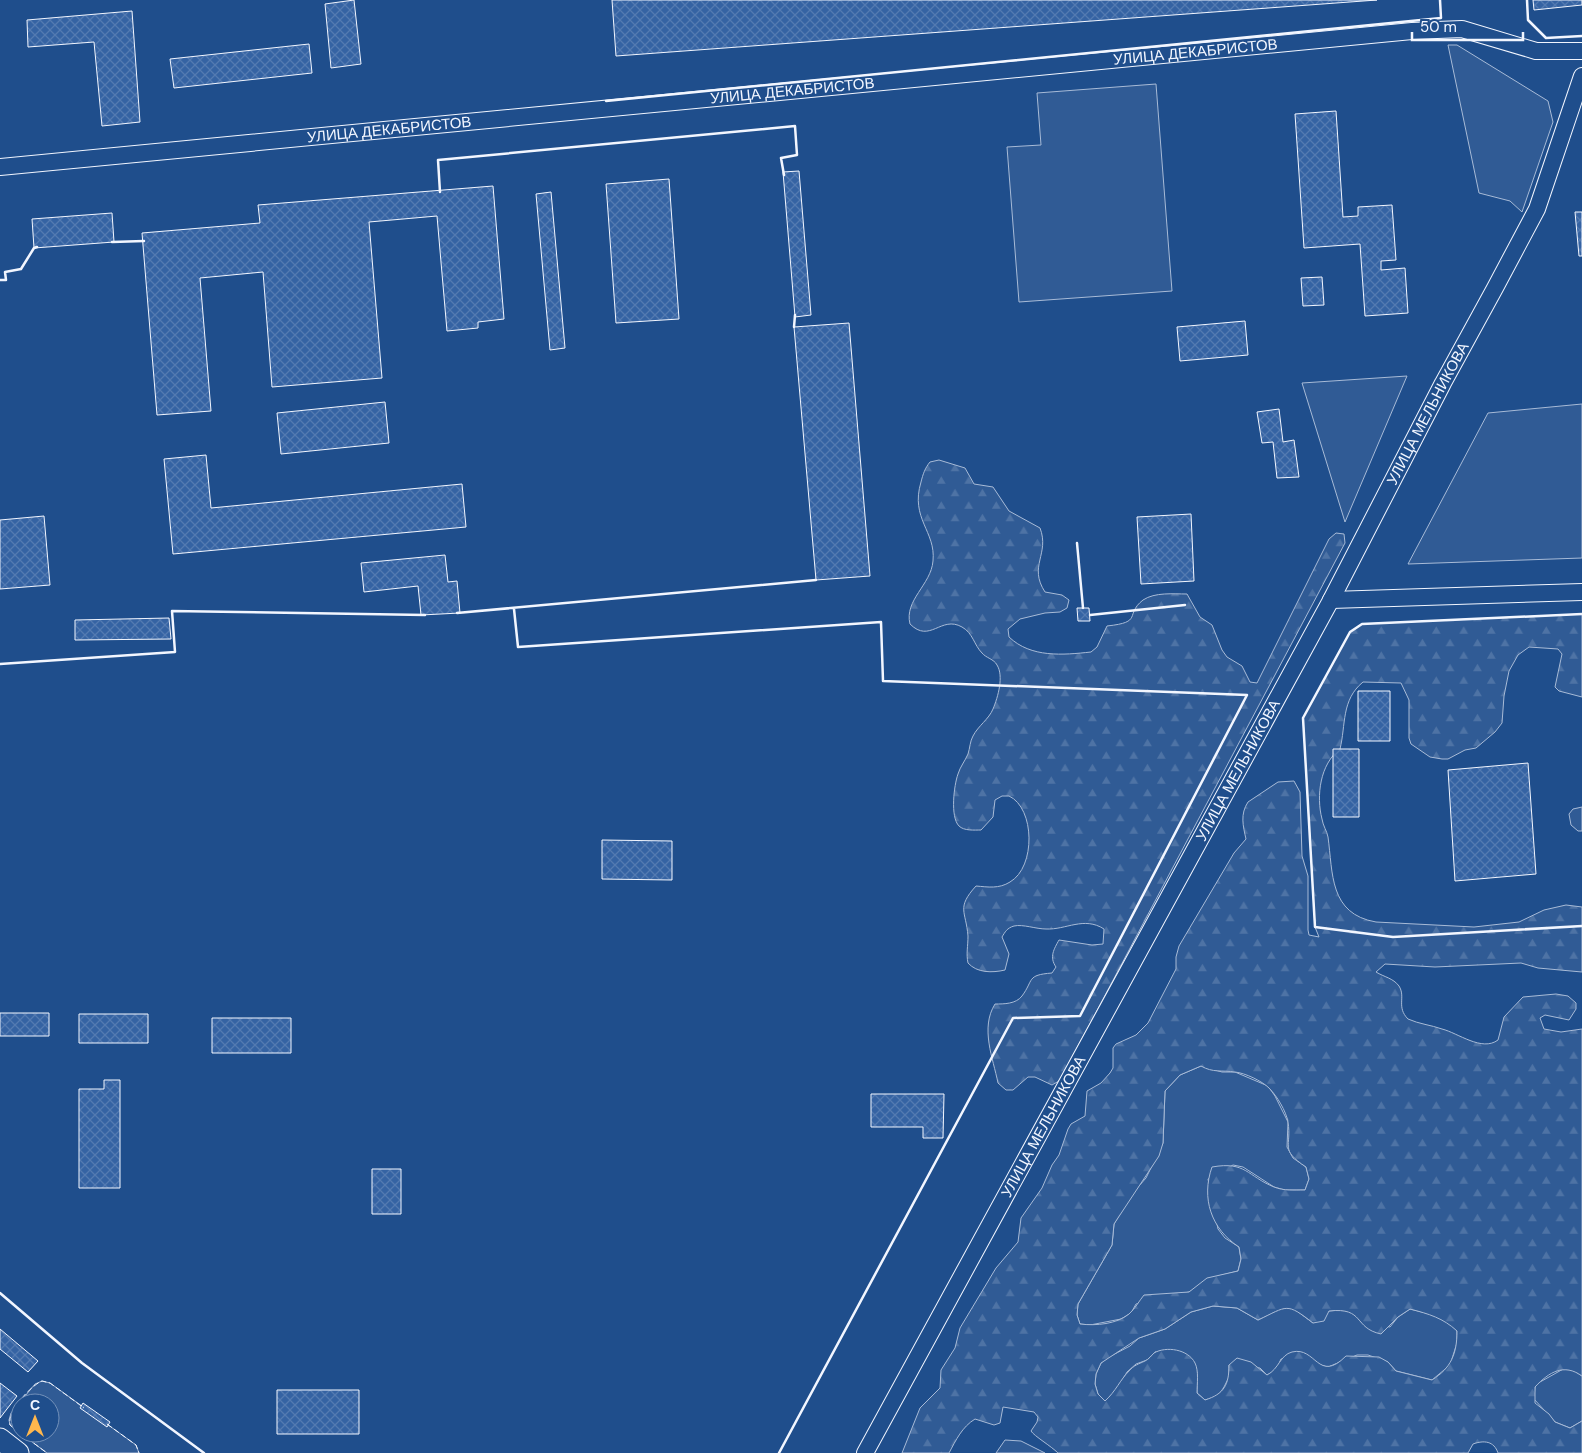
<svg xmlns="http://www.w3.org/2000/svg" width="1582" height="1453" font-family="'DM Sans',sans-serif">
<defs>
<pattern id="forest-firs" width="22" height="20" patternUnits="userSpaceOnUse" patternTransform="scale(1.25)"><rect width="22" height="20" fill="#305b95"/><path d="M5 1l3.5 6h-7zM16 11l3.5 6h-7z" fill="#4e73a5"/></pattern>
<pattern id="building-cross-hatch" width="8" height="8" patternUnits="userSpaceOnUse" patternTransform="scale(1.25)"><rect width="8" height="8" fill="#3563a3"/><path d="M0 0l8 8M0 8l8-8" fill="none" stroke="#537ab1"/></pattern>
</defs>
<rect width="100%" height="100%" fill="#1f4e8c"/>
<path fill="#305b95" stroke="#a8bbd7" d="M1448,45H1457L1548,101L1553,122L1522,212L1510,201L1479,193Z
M1156,84L1172,291L1019,302L1007,147L1041,145L1037,93Z
M1407,376L1345,522L1302,383Z
M1582,404V558L1408,564L1488,413Z
M1201,1066L1222,1072H1235L1268,1086L1275,1096L1288,1122L1287,1147L1293,1158L1306,1167L1309,1179L1305,1190H1285L1274,1187L1243,1167L1233,1165L1208,1179L1218,1229L1225,1238L1239,1247L1241,1259L1238,1271L1218,1276L1189,1292L1136,1304L1131,1313L1121,1319L1090,1325L1080,1324L1077,1315L1078,1304L1112,1245L1114,1224L1131,1195L1146,1178L1163,1143L1165,1091L1180,1075Z
M1213,1306L1237,1308L1258,1320L1281,1308H1293L1313,1323L1328,1311L1340,1310L1353,1312L1361,1322L1390,1327L1398,1317L1410,1309L1438,1316L1448,1322L1457,1331V1343L1450,1365L1432,1380L1396,1371L1388,1362L1368,1355H1357L1328,1367L1317,1364L1310,1357L1281,1359L1276,1370L1267,1375L1260,1368L1229,1365V1377L1224,1387L1218,1396L1205,1400L1197,1393V1372L1167,1350L1155,1352L1147,1360L1136,1364L1127,1372L1115,1392L1105,1401L1098,1394L1095,1384L1096,1374L1101,1363L1109,1357L1130,1346L1139,1338L1165,1329L1191,1312Z
M1565,1368L1571,1369L1582,1376V1421L1570,1428L1555,1422L1534,1399L1535,1387L1540,1382Z
M42,1381L50,1383L136,1445L139,1453H47L20,1433H50V1403H20V1433L10,1425L9,1420L11,1413L35,1384Z
M1005,1440L1021,1441L1045,1453H996Z"/>
<path fill="url(#forest-firs)" stroke="#a8bbd7" fill-rule="evenodd" d="M939,460L965,468L974,484L993,487L1009,511L1040,528C1050,554 1028,566 1045,592L1062,595L1069,600L1067,608L1060,612L1045,613L1020,619L1008,629L1009,637C1031,658 1063,655 1091,652L1097,647L1107,626C1144,622 1124,615 1143,600C1155,592 1173,594 1187,594L1200,617L1212,625L1222,650L1227,657L1242,666L1250,682L1257,683L1329,539L1336,533L1344,534L1345,543L1093,1018L1059,1081L1052,1085L1035,1077H1028L1013,1090H1006L998,1083C993,1058 980,1028 995,1004C1004,1004 1016,1004 1022,996C1034,980 1026,975 1052,973L1056,967C1049,957 1054,949 1059,940L1092,945L1103,944L1104,929C1084,916 1066,930 1046,929C1036,929 1023,924 1014,926C1007,928 1005,932 1002,937L1009,954L1005,970C992,973 977,973 968,963C966,954 968,946 968,936C966,911 956,908 976,886C988,887 999,889 1010,882C1036,867 1035,808 1009,796H1002L995,800L993,817L981,830C974,830 964,831 959,826C950,817 954,785 958,774C960,767 965,761 968,754C970,748 970,741 973,736C978,726 989,719 993,709C998,697 1004,676 997,665C994,659 986,658 982,653C974,645 973,633 962,627C941,615 930,644 910,624C904,600 931,585 933,561C936,531 910,519 921,482C923,474 925,468 930,462Z
M1582,614V697L1559,691L1555,687L1562,654L1558,649L1529,647L1518,655L1509,671L1504,696L1502,723L1495,732L1476,748L1465,750L1448,759H1442L1430,757L1411,744L1409,738V700L1401,683L1363,682C1341,700 1346,725 1340,749C1320,764 1316,796 1322,819C1323,826 1327,831 1328,837C1333,873 1329,914 1376,922L1474,927L1519,922L1544,910L1566,905L1582,907V972L1538,968L1521,963L1435,967L1385,964L1376,972C1384,977 1393,978 1399,986C1406,997 1396,1007 1408,1019C1419,1024 1431,1025 1442,1029C1458,1033 1482,1052 1498,1040L1504,1017L1523,997L1556,994L1568,996L1576,1003V1009L1569,1020L1545,1015L1540,1018L1544,1029L1561,1032L1582,1029V1376C1564,1363 1549,1372 1535,1387V1403L1549,1414L1555,1422L1570,1428L1582,1421V1453H1498C1494,1441 1484,1440 1473,1444L1468,1453H1058C1051,1446 1034,1436 1031,1431L1037,1422L1038,1417L1034,1412L1003,1407L1000,1423L994,1425L975,1419C962,1427 956,1440 949,1453H902L920,1408L940,1388L941,1370L955,1348L960,1328L996,1268L1018,1242L1021,1218L1042,1188L1052,1165L1059,1155L1068,1129L1071,1124L1085,1116L1087,1091L1101,1083L1110,1073L1113,1068V1048L1116,1044L1136,1035L1148,1023L1176,969V957L1179,946L1234,853L1246,839C1243,826 1240,814 1248,802L1278,782L1294,781L1300,792L1302,856L1308,876V930L1309,935L1319,937L1315,927L1303,718L1350,632L1362,624ZM1201,1066C1213,1073 1222,1070 1235,1072C1245,1073 1262,1081 1269,1088C1277,1096 1286,1111 1288,1122C1292,1147 1279,1149 1306,1167L1309,1179L1305,1190C1294,1190 1284,1191 1274,1187C1247,1176 1246,1161 1212,1167C1201,1198 1211,1229 1239,1247L1241,1259L1238,1271L1207,1278L1189,1292L1144,1295C1139,1301 1135,1309 1129,1314C1117,1324 1096,1326 1080,1324L1077,1315L1078,1304L1112,1245L1114,1224L1159,1156L1163,1143L1165,1091L1180,1075ZM1213,1306L1237,1308L1258,1320C1288,1306 1286,1302 1313,1323L1324,1321L1329,1311C1365,1307 1353,1328 1381,1334L1398,1317L1410,1309C1429,1314 1443,1318 1457,1331C1457,1354 1451,1368 1432,1380L1396,1371L1388,1362L1379,1357L1346,1356C1318,1384 1316,1346 1292,1352C1280,1355 1279,1369 1267,1375L1251,1362L1237,1358L1229,1365C1229,1385 1224,1394 1205,1400L1197,1393C1197,1384 1199,1371 1195,1363C1188,1349 1166,1346 1154,1353C1151,1356 1149,1359 1145,1361C1139,1364 1134,1365 1129,1371C1120,1380 1116,1391 1105,1401L1098,1394L1095,1384L1096,1374L1101,1363L1139,1338L1165,1329L1191,1312Z
M1582,807V831H1578L1571,825L1569,814L1573,809Z"/>
<path fill="url(#building-cross-hatch)" stroke="#f2f6ff" d="M354,0L361,64L331,68L325,4Z
M612,0H1377L616,56Z
M1533,0H1582V5L1534,10Z
M132,11L140,122L102,126L94,42L28,47L27,20Z
M309,44L312,73L174,88L170,59Z
M1336,111L1343,217L1358,216V207L1392,205L1396,260L1381,261V270L1405,268L1408,313L1365,316L1360,244L1304,248L1295,114Z
M799,171L811,315L795,317L783,172Z
M669,179L679,319L616,323L606,184Z
M493,186L504,319L478,322V328L447,331L437,216L369,222L382,378L272,387L263,272L200,278L211,411L157,415L142,233L260,223L258,205Z
M551,192L565,348L550,350L536,194Z
M1575,212H1582V256H1579Z
M112,213L114,242L34,248L32,219Z
M1322,277L1324,305L1303,306L1301,278Z
M1245,321L1248,355L1180,361L1177,327Z
M849,323L870,576L816,580L794,327Z
M385,402L389,443L281,454L277,413Z
M1279,409L1283,442L1294,440L1299,477L1277,478L1273,442L1262,443L1257,412Z
M206,455L211,508L462,484L466,527L173,554L164,459Z
M1191,514L1194,581L1141,584L1137,517Z
M44,516L50,585L0,589V520Z
M445,555L448,582L457,581L460,613L421,615L418,586L364,592L361,563Z
M1077,608H1089L1090,621H1078Z
M169,618L171,639L75,640V620Z
M1358,691H1390V741H1358Z
M1333,749H1359V817H1333Z
M1528,763L1536,874L1455,881L1448,770Z
M602,840L672,841V880L602,879Z
M0,1013H49V1036H0Z
M79,1014H148V1043H79Z
M212,1018H291V1053H212Z
M104,1080H120V1188H79V1089H104Z
M871,1094H944L943,1138H923V1127H871Z
M372,1169H401V1214H372Z
M0,1329L38,1361L28,1372L0,1349Z
M0,1383L17,1396L0,1418Z
M277,1390H359V1434H277Z
M83,1403L110,1422L107,1427L80,1408Z"/>
<g fill="none" stroke-linecap="round" stroke-linejoin="round">
<defs>
<g id="minor">
<path id="s1" d="M0,167L1412,31L1462,29L1536,51H1582"/>
<path d="M1331,600L1582,592"/>
<path id="s2" d="M865,1453L1331,600L1443,383L1495,288L1537,209L1582,76"/>
</g>
<path id="major" d="M0,1439L18,1453"/>
</defs>
<use href="#minor" stroke="#f2f6ff" stroke-width="18"/>
<use href="#major" stroke="#f2f6ff" stroke-width="23"/>
<use href="#minor" stroke="#1f4e8c" stroke-width="16"/>
<use href="#major" stroke="#1f4e8c" stroke-width="21"/>
<path stroke="#f2f6ff" stroke-width="1" stroke-dasharray="6 2.5" stroke-linecap="butt" d="M107,1424L136,1445L139,1453
M20,1433L10,1425C7,1412 30,1386 42,1381L50,1383L84,1408
M20,1433L47,1453"/>
<path stroke="#f2f6ff" stroke-width="2.5" d="M1527,0L1528,20L1546,38L1582,36
M606,101L1441,18L1440,0
M440,192L438,160L795,126L797,155L781,158L784,175
M112,242L144,241
M0,280H6L5,272L21,269L34,248L37,247
M794,327L795,315
M1077,543L1083,608
M514,609L518,647L881,622L883,681L1247,695L1080,1016L1013,1018L779,1453
M457,613L816,580
M1582,614L1362,624L1350,632L1303,718L1315,927L1393,937L1582,926
M1090,615L1185,605
M0,664L175,652L172,611L425,615
M0,1293L82,1363L204,1453"/>
</g>
<g text-anchor="middle" dominant-baseline="central" stroke-width="4" stroke-linejoin="round" paint-order="stroke">
<g font-size="15" fill="#f2f6ff" stroke="#1f4e8c">
<text stroke="none"><textPath href="#s1" startOffset="1201">УЛИЦА ДЕКАБРИСТОВ</textPath></text>
<text stroke="none"><textPath href="#s1" startOffset="796">УЛИЦА ДЕКАБРИСТОВ</textPath></text>
<text stroke="none"><textPath href="#s1" startOffset="391">УЛИЦА ДЕКАБРИСТОВ</textPath></text>
<text stroke="none"><textPath href="#s2" startOffset="1182">УЛИЦА МЕЛЬНИКОВА</textPath></text>
<text stroke="none"><textPath href="#s2" startOffset="778">УЛИЦА МЕЛЬНИКОВА</textPath></text>
<text stroke="none"><textPath href="#s2" startOffset="372">УЛИЦА МЕЛЬНИКОВА</textPath></text>
</g>
</g>
<g transform="translate(35 1418)"><circle r="24" fill="#1f4e8c" stroke="#7391ba"/>
<path d="M0-4L9 19L0 12L-9 19Z" fill="#ffb74d"/>
<text y="-8" font-size="14" font-weight="bold" text-anchor="middle" fill="#f2f6ff">С</text>
</g>
<path d="M1412 32v8h111v-8" fill="none" stroke="#f2f6ff" stroke-width="2.5"/>
<text x="1420" y="32" font-size="15" fill="#f2f6ff" stroke="#1f4e8c" stroke-width="4" paint-order="stroke">50 m</text>
</svg>
